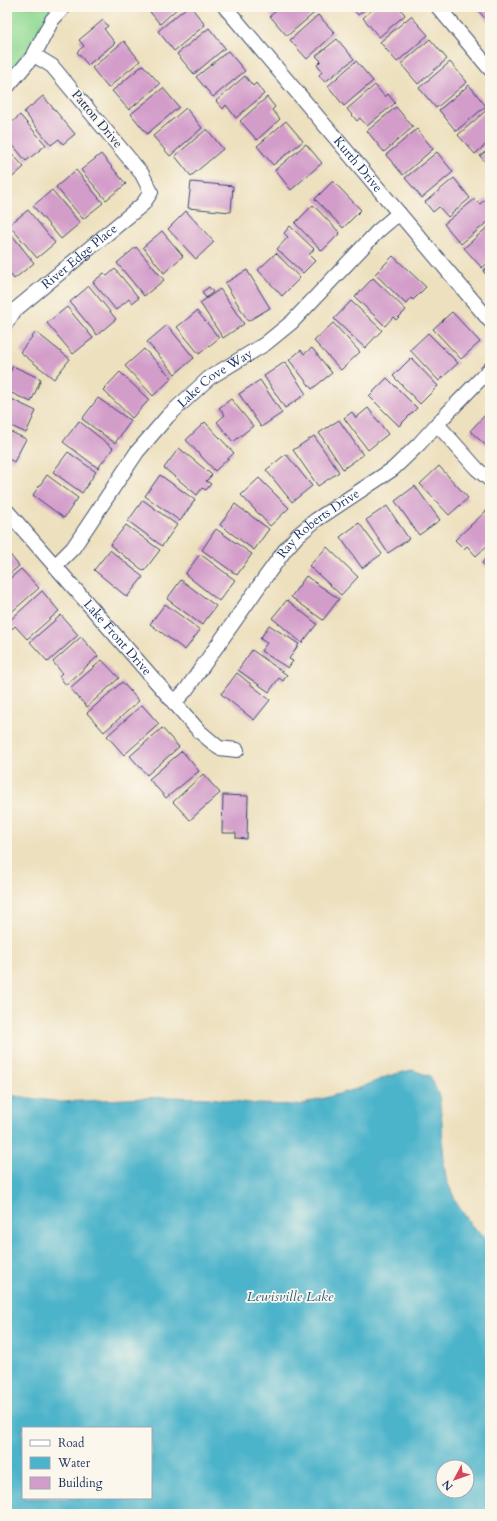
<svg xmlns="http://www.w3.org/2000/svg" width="497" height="1521" font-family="Cardo,serif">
<rect width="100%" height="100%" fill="#fbf7ec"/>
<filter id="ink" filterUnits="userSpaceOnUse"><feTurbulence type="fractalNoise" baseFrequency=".025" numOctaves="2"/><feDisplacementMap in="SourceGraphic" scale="8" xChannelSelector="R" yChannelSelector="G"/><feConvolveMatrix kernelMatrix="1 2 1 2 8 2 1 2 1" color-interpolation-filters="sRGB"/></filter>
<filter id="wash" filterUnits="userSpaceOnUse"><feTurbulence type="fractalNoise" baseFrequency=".012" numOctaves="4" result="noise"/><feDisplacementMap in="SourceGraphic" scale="16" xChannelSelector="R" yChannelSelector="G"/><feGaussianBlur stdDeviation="0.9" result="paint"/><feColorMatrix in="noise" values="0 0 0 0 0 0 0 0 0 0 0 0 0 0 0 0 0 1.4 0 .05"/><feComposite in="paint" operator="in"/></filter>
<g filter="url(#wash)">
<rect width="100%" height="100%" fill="#ede0be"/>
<path fill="#93da94" stroke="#578479" d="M7,7H52C40,30 26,60 7,77Z"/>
<path fill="#4bb3ca" stroke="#337194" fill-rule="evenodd" d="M412,1070L430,1076L439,1096L442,1122L443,1149L446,1179L457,1204L472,1226L490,1242V1514H7V1095L61,1102L168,1097L210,1098L257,1104L300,1105L360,1088L388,1076ZM23,1428H151V1498H23ZM443,1467H467V1491H443Z"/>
<g id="blocks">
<path fill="#d39dca" d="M146,7H179L160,24Z
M187,7H191L205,25L174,51L158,31Z
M281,7H315L318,10L287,36L270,16Z
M351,7H368L358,15Z
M375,7H399L405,15L379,37L363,18Z
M475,7H490V24Z
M318,15L335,33L307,59L290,40Z
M411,16L428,35L397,62L380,42Z
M103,20L108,26L104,29L115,43L88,65L77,52L84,46L79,40Z
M209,28L225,48L194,74L177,54Z
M337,39L354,59L325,82L319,75L322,72L317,65L321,61L316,56Z
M430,39L447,59L418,84L401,64Z
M124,41L140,61L108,88L92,68Z
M228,51L245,71L213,97L196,77Z
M356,61L373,81L344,106L328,86Z
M450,62L467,82L436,108L419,88Z
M143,65L160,84L129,110L112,91Z
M245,76L253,86L256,83L264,94L236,118L226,105L223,109L216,101Z
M375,85L385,97L388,94L395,103L367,126L360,118L357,121L347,109Z
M469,85L486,106L456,131L439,110Z
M163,88L179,107L147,134L131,114Z
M43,96L75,134L63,144L59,139L51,145L24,112Z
M267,97L275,107L272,110L280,119L257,140L240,121Z
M396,107L413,127L384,152L367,131Z
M186,108L202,128L170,156L153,136Z
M489,108L490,110V141L475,154L458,135Z
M20,115L46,145L26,161L7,138V127Z
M286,121L303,141L273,165L257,146Z
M207,129L223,149L191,176L175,156Z
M417,129L433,149L403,175L386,155Z
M306,144L322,163L291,190L275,170Z
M7,148L24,167L7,182Z
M490,148V167L480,156Z
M437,152L453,172L422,198L405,178Z
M101,154L126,184L106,200L81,170Z
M76,170L103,203L83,219L56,187Z
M454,178L470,198L448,217L439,207L433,212L425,202Z
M333,181L361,210L343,228L315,199Z
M191,182L233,186L231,212L188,208Z
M52,190L80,223L61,239L33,206Z
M475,199L480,204L486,199L490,203V212L488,214L490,216V220L461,244L444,224Z
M313,205L340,233L322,251L295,223Z
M28,210L55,243L37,258L9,225Z
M186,211L214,242L196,259L168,229Z
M490,225V261L482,268L464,248Z
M290,226L314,249L309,255L315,261L303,273L277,249L288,237L284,233Z
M162,231L183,256L164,273L143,247Z
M12,235L34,263L14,279L7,270V239Z
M136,247L164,280L144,296L117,263Z
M276,253L300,278L282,296L258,270Z
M393,256L426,287L413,300L411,298L406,304L375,274Z
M490,265V279L483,271Z
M115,269L139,298L132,303L129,299L116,310L93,282L104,273L107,276Z
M247,270L270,308L248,321L225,283Z
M373,278L406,310L396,320L393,317L385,326L355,297Z
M89,286L116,319L97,335L70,302Z
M209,287L213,292L206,298L202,292Z
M220,289L244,324L223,338L200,303Z
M351,301L382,330L365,348L334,319Z
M67,307L93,338L73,354L47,323Z
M197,311L219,338L199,354L177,327Z
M452,312L480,342L461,359L433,329Z
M333,323L360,352L341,370L314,341Z
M167,325L194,358L175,374L147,342Z
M36,332L70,359L54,379L20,352Z
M428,333L458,363L439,381L410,350Z
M312,348L332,373L312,389L289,360L301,350L304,354Z
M144,349L172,378L153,396L125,366Z
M411,358L438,386L420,404L393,376Z
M285,362L306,394L285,408L264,376Z
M13,366L41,379L31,402L7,391V379Z
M120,372L149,400L132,418L103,390Z
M387,378L417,408L399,426L369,396Z
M260,380L282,413L261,427L239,394Z
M7,397L36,411L26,433L7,424Z
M98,398L131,421L115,443L82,419Z
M231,399L253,426L233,442L217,422L225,415L219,408Z
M368,408L388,434L368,450L344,418L352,412L356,418Z
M487,413L490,416V449L470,431Z
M339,420L363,455L343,469L319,433Z
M79,421L113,448L98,468L63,442Z
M205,422L234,453L215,471L186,440Z
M7,430L26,439L14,462L7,458Z
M314,436L339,472L318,486L293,450Z
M179,448L212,475L206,481L211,484L206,490L202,488L197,495L164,468Z
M68,452L96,472L82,493L53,472Z
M286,454L312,486L292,502L266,470Z
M439,466L468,498L449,515L420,484Z
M47,475L78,498L64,518L33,495Z
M160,475L195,500L180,521L145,496Z
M259,478L289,508L270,526L241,495Z
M415,486L440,520L419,535L395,501Z
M143,500L177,525L162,546L128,521Z
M235,504L269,529L254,550L220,525Z
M387,506L409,539L388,553L366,520Z
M487,510L490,514V543L476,556L467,546L464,549L455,540Z
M359,523L382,554L362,568L340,537Z
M126,525L160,550L144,571L110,545Z
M216,529L252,554L237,575L202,550Z
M327,547L358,577L341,595L309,566Z
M110,550L143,577L127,597L94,570Z
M7,551L19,566L7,576Z
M490,553V570L482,563Z
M200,554L235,580L219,601L185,574Z
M21,569L39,588L7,616V581Z
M306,576L339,599L323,620L291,597Z
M181,580L216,606L202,625L167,599Z
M42,591L59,611L27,639L15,626L12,629L7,623Z
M287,600L317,624L302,643L272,618Z
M165,604L200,630L185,650L150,624Z
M61,615L78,635L48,662L30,642Z
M269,625L299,644L289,659L293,661L288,668L261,651L267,643L260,639Z
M81,637L98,656L66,685L59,676L62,673L53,662Z
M252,650L287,675L283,681L279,678L269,692L238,670Z
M102,660L119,678L87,707L70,688Z
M237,673L270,700L254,720L221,694Z
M122,682L139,701L104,732L87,713Z
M142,705L159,724L124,755L107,736Z
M162,728L179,747L147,775L130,756Z
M182,751L199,771L166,798L149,779Z
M203,774L220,793L190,820L173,802Z
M223,795L248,796L247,839L236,838V833H222Z"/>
</g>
</g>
<g filter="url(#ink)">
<use href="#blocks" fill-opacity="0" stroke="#3a4a6c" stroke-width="1"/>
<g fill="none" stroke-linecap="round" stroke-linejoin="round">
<defs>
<g id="street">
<path id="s1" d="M225,7L490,321"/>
<path d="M438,7L490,69"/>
<path d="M7,87L34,55L52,20L64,7"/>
<path id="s2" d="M7,322L15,310L143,204L151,192L142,174L52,66L34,55"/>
<path d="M437,424L477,469L490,480"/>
<path id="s3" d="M7,511L199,731L219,748L237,750"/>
<path id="s4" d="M55,566L73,548L137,452L168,416L209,378L265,344L292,322L378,231L399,213"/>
<path id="s5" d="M174,703L186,690L264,579L285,550L298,535L316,520L393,469L419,444L437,424L490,369"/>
</g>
</defs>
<use href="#street" stroke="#3a4a6c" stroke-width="16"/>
<use href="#street" stroke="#fff" stroke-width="14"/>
</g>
</g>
<g text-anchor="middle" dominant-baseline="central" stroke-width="3.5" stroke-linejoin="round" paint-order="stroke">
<g font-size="13" fill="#1b2f5e" stroke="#fbf7ec">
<text transform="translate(97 119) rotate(50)">Patton Drive</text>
<text stroke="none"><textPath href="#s1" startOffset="206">Kurth Drive</textPath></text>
<text stroke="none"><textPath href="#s2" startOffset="98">River Edge Place</textPath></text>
<text stroke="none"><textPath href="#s4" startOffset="249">Lake Cove Way</textPath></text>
<text stroke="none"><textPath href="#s5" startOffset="232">Ray Roberts Drive</textPath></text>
<text stroke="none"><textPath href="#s3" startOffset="168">Lake Front Drive</textPath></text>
</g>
<g font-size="14" font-style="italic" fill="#2c5d84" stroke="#fbf7ec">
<text x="290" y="1296">Lewisville Lake</text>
</g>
</g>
<rect width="497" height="1521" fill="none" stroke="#fbf7ec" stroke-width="24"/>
<rect x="22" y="1427" width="130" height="72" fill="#fbf7ec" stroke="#a1a7b3"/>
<rect x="30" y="1440" width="20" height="6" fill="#ffffff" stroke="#a1a7b3"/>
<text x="58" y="1447" font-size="12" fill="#1b2f5e">Road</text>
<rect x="30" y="1457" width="20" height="12" fill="#4bb3ca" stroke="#a1a7b3"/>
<text x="58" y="1467" font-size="12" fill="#1b2f5e">Water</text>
<rect x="30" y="1477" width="20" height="12" fill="#d39dca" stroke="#a1a7b3"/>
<text x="58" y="1487" font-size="12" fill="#1b2f5e">Building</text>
<g transform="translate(455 1479) rotate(229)"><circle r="19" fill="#fbf7ec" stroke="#a1a7b3"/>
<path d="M0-3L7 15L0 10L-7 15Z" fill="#d1495b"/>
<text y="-6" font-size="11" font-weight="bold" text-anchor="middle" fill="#1b2f5e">N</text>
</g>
</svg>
